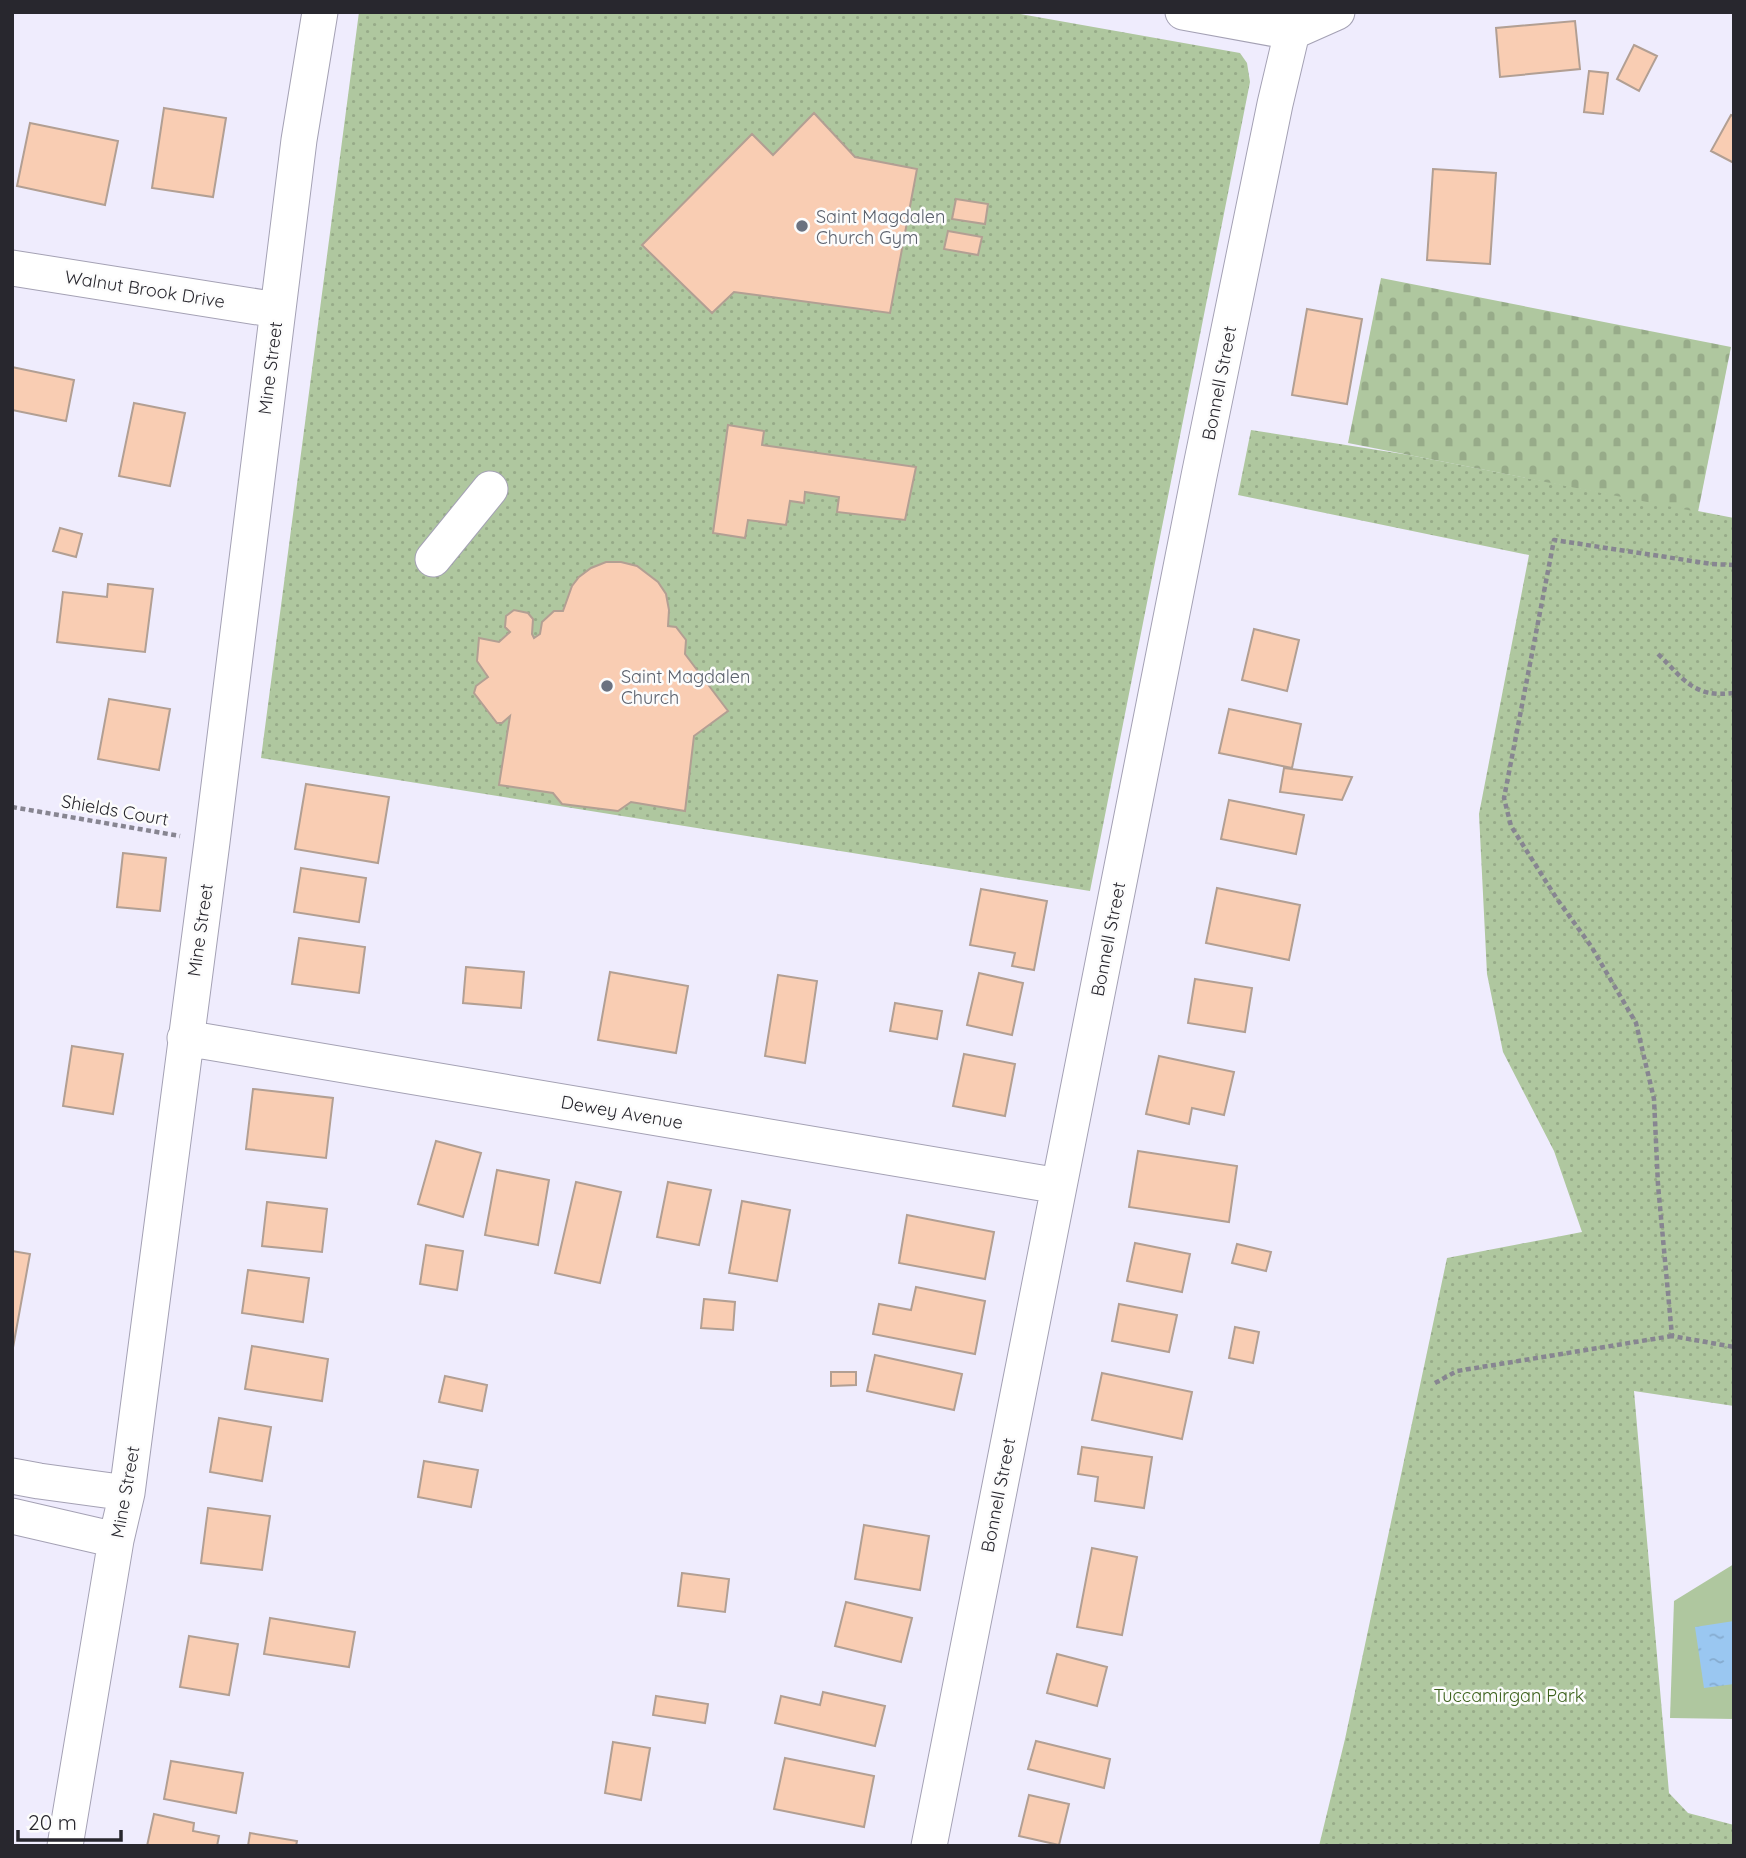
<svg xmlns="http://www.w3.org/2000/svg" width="1746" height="1858" font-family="Quicksand,sans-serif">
<defs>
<pattern id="grass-dots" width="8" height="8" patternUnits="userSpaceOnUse" patternTransform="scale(1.75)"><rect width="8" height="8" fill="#afc79f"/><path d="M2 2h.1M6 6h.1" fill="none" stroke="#97ab89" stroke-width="1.8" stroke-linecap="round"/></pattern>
<pattern id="cemetery-stones" width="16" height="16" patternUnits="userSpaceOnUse" patternTransform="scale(1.75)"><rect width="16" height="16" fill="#afc79f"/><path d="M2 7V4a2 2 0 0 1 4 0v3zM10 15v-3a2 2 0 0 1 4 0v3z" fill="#97ab89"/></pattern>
<pattern id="water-ripples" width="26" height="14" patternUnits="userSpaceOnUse" patternTransform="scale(1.75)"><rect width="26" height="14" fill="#9ac7f1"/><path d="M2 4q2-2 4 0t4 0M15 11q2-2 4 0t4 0" fill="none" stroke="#85abcf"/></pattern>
</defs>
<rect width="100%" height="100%" fill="#efecfd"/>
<path fill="url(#grass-dots)" d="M359,12H1009L1240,53L1247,63L1250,82L1090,891L261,758Z
M1251,430L1409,455L1734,518V1406L1634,1391L1669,1793L1688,1813L1734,1825V1846H1319L1345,1739L1447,1258L1582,1232L1554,1151L1503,1052L1487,974L1479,814L1529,555L1238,495Z"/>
<path fill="url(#cemetery-stones)" d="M1381,278L1731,347L1698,512L1348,443Z"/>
<path fill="#afc79f" d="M1734,1564V1719L1670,1718L1674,1601Z"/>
<path fill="url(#water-ripples)" d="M1734,1621V1684L1704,1688L1695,1627Z"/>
<path fill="#f9cdb3" stroke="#b29f93" stroke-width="2" d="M1575,21L1580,69L1500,77L1496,28Z
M1634,45L1657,56L1639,91L1617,79Z
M1589,71L1608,73L1603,114L1584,112Z
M164,108L226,118L213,197L152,188Z
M814,113L855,157L917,169L890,313L734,292L712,313L642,245L752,134L773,155Z
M1731,115L1734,116V163L1711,151Z
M30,123L118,141L105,205L17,186Z
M1433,169L1496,173L1490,264L1427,260Z
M956,199L988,204L985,224L952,219Z
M948,231L982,237L978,255L944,249Z
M1307,309L1362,319L1347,404L1292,395Z
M12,367L74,380L66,421L12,410Z
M134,403L185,413L170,486L119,476Z
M728,425L764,431L762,445L916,467L905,520L837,512L839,497L805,492L804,503L790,501L786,525L748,520L745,538L713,533Z
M60,528L82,534L76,557L53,551Z
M606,562H621L637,566L658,582L666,594L669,610L668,626L676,627L686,640L685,654L728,711L694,736L685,811L631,802L618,811L562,804L553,793L499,785L510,716L502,723H497L474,693L476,686L488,677L477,661L479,638L499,642L510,632L505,627L506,616L514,610L528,613L533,619L532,634L534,638L540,634L542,622L554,611H563L572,586L579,577L591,568Z
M108,584L153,589L145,652L57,642L63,592L107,597Z
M1254,629L1299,640L1287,691L1242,680Z
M109,699L170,709L159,770L98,759Z
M1229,709L1301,724L1292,768L1219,753Z
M1284,768L1352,777L1342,800L1280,792Z
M306,784L389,797L378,863L295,849Z
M1229,800L1304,815L1296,854L1221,839Z
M123,853L166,858L160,911L117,907Z
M301,868L366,878L359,922L294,912Z
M1217,888L1300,905L1289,960L1206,943Z
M981,889L1047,901L1034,970L1012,966L1015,953L970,945Z
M299,938L365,947L359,993L292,984Z
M466,967L524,972L521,1008L463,1003Z
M610,972L688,986L676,1053L598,1040Z
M979,973L1023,983L1012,1035L967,1025Z
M778,975L817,981L805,1063L765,1056Z
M1195,979L1252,988L1245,1032L1188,1023Z
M895,1003L942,1011L937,1039L890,1031Z
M72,1046L123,1054L113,1114L63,1106Z
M964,1054L1015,1064L1005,1116L953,1106Z
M1159,1056L1234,1072L1224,1115L1192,1108L1189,1124L1146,1114Z
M253,1089L333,1098L326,1158L246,1149Z
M436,1141L481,1153L463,1217L418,1204Z
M1138,1151L1237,1166L1229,1222L1129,1207Z
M497,1170L549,1180L538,1245L485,1235Z
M576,1182L621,1192L600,1283L555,1273Z
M668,1182L711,1190L699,1245L657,1237Z
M742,1201L790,1210L777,1281L729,1273Z
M267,1202L327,1209L322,1252L262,1246Z
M907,1215L994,1232L985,1279L899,1263Z
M1135,1243L1190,1254L1182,1292L1127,1281Z
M1237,1244L1271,1252L1266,1271L1232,1263Z
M426,1245L463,1251L457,1290L420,1284Z
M12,1251L30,1254L12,1353Z
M248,1270L309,1278L303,1322L242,1313Z
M916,1287L985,1301L975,1354L873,1334L879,1304L911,1310Z
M704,1299L735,1302L733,1330L701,1328Z
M1119,1304L1177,1315L1169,1352L1112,1341Z
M1235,1327L1259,1332L1253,1363L1229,1358Z
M252,1346L328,1359L322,1401L245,1389Z
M875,1355L962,1374L954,1410L867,1391Z
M831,1372H856V1385L831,1386Z
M1102,1373L1192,1392L1182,1439L1092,1420Z
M445,1376L487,1385L482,1411L439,1402Z
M219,1418L271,1427L262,1481L210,1472Z
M1082,1447L1152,1457L1144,1508L1095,1501L1098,1477L1078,1474Z
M424,1461L478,1470L471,1507L418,1497Z
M208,1508L270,1516L262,1570L201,1563Z
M864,1525L929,1536L920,1590L855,1579Z
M1092,1548L1137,1557L1122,1635L1077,1627Z
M682,1573L729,1579L725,1612L678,1606Z
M846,1602L912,1618L901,1662L835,1646Z
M270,1618L355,1632L349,1667L264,1654Z
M189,1636L238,1644L229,1695L180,1687Z
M1057,1654L1107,1667L1097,1706L1047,1693Z
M823,1692L885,1706L875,1746L775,1723L781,1696L820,1705Z
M656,1696L708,1704L705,1723L653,1715Z
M1036,1741L1110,1759L1104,1788L1028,1769Z
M613,1742L650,1748L641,1800L605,1793Z
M785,1758L874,1776L864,1827L774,1809Z
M171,1761L243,1773L236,1813L164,1799Z
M1029,1795L1069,1804L1059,1845L1019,1836Z
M154,1814L194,1823L193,1831L219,1836L217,1846H147Z
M250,1833L297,1841L296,1846H248Z"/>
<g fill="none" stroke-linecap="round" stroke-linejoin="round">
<defs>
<path id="minor" d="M1183,12L1292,32L1337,12
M12,268L277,310
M433,559L490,489
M185,1038L1059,1186
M12,1476L39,1481L127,1493
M12,1516L116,1540
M65,1846L116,1540L127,1493L212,842L299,140L320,12
M929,1846L1199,476L1275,104L1292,32"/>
</defs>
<use href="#minor" stroke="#a4a1b4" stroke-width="37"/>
<path stroke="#878591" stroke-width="4.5" stroke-dasharray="5 3.5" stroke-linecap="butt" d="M1734,565L1712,564L1554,540L1504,798L1511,826L1557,899L1591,946L1636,1023L1654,1099L1658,1185L1672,1336L1734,1347
M1658,654C1685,680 1693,698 1734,693
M12,807L180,836
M1435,1383L1457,1371L1672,1336"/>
<use href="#minor" stroke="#fff" stroke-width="35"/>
</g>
<g fill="#6b7280" stroke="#fcfcfc" stroke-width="2.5">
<circle cx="802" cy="226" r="7"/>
<circle cx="607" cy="686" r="7"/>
</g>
<g text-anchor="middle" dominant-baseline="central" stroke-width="5" stroke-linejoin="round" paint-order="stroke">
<g font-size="18" fill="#5b616d" stroke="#fcfcfc" text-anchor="start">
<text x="816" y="216">Saint Magdalen<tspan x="816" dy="21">Church Gym</tspan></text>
<text x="621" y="676">Saint Magdalen<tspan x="621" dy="21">Church</tspan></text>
</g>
<g font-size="18" fill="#28272e" stroke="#fcfcfc">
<text transform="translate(145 289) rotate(9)">Walnut Brook Drive</text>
<text transform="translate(270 368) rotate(-83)">Mine Street</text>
<text transform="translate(1219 383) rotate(-79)">Bonnell Street</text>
<text transform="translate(115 810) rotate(10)">Shields Court</text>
<text transform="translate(200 930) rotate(-82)">Mine Street</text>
<text transform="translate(1108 939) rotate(-79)">Bonnell Street</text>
<text transform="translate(622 1112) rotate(10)">Dewey Avenue</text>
<text transform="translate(125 1492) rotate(-80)">Mine Street</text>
<text transform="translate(998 1495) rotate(-79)">Bonnell Street</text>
</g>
<g font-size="18" fill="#3c611c" stroke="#fcfcfc">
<text x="1509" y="1695">Tuccamirgan Park</text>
</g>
</g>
<rect width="1746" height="1858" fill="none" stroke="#28272e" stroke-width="28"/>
<path d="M18 1830v10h103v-10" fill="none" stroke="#28272e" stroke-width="3.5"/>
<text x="28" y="1830" font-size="21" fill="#28272e" stroke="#fcfcfc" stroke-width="5" paint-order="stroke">20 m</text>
</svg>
